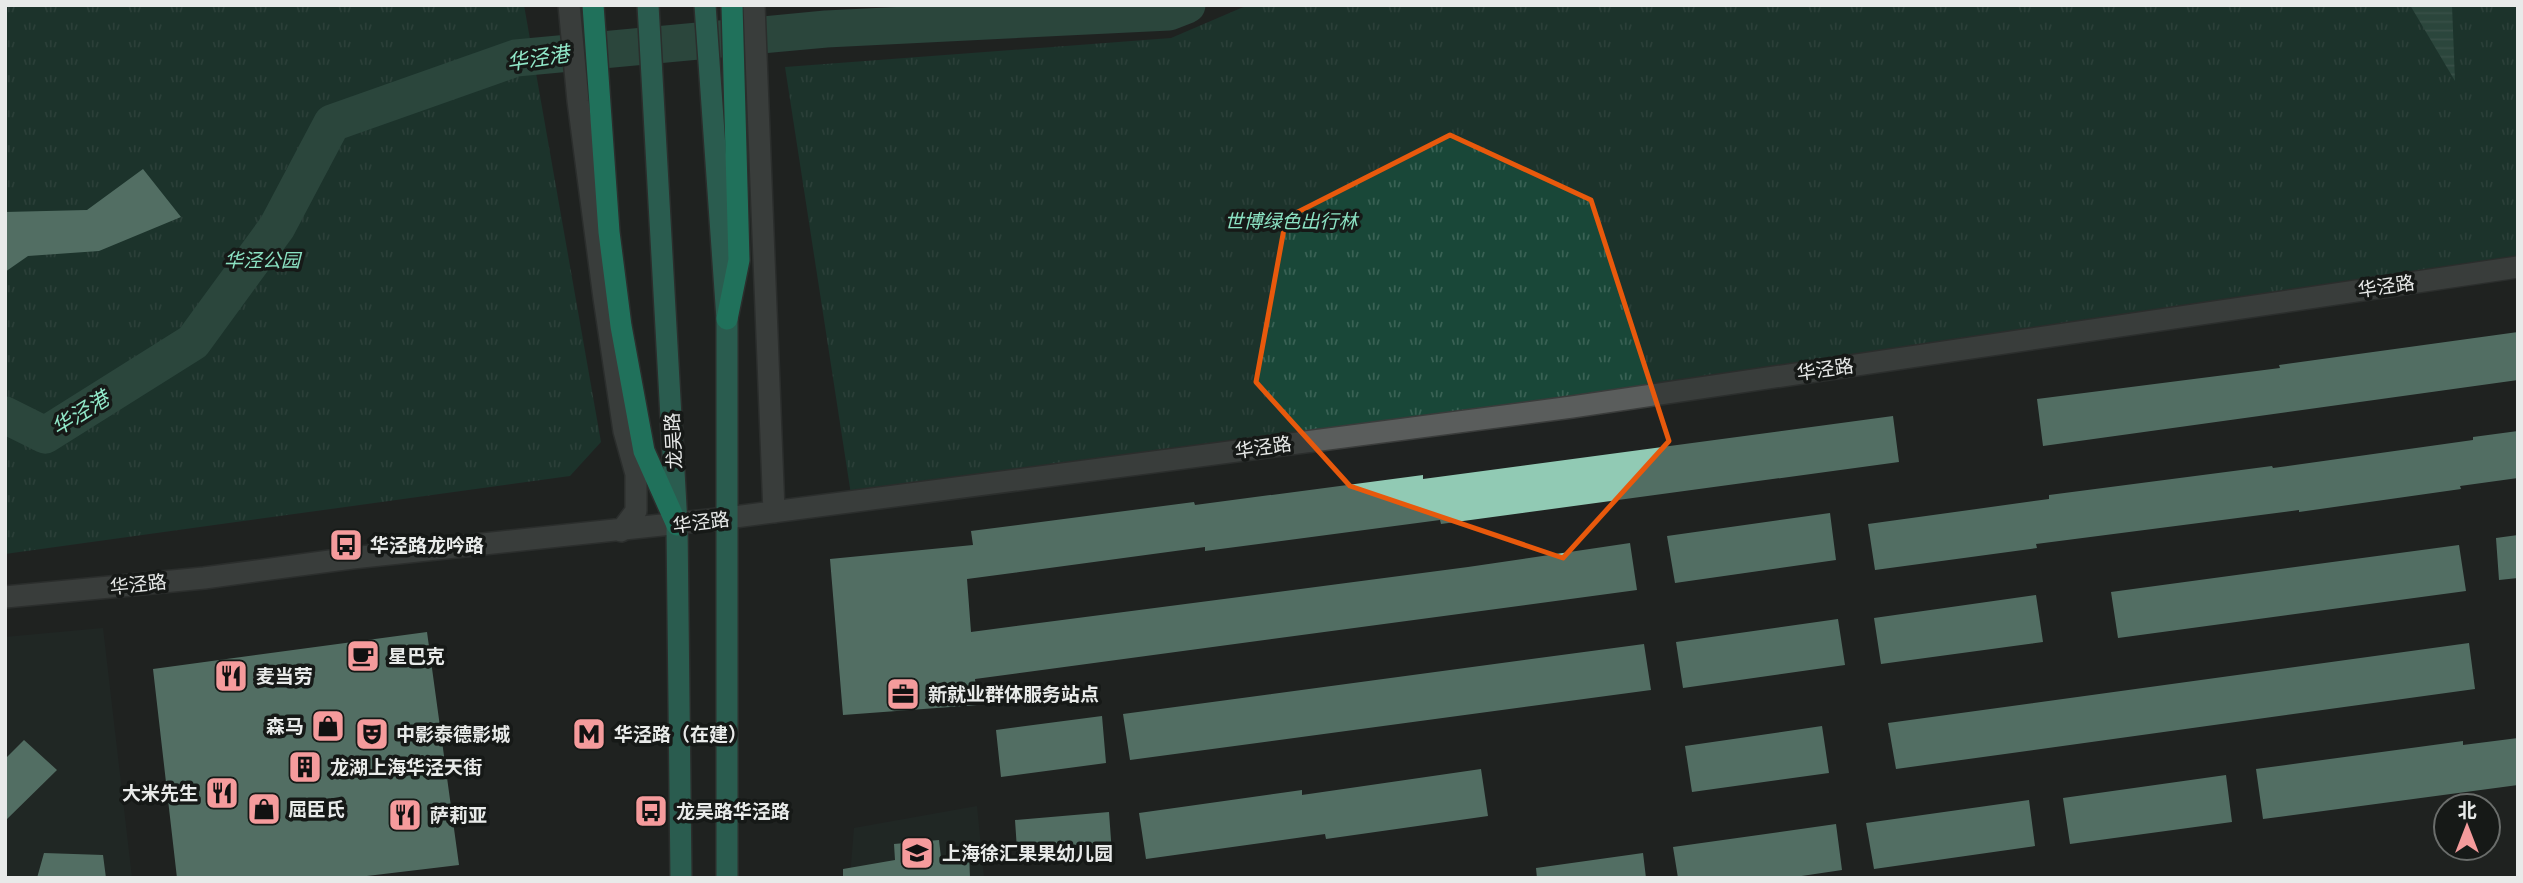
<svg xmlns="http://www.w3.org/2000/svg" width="2523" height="883" font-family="Merriweather,'Noto Sans SC',serif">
<defs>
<pattern id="park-tufts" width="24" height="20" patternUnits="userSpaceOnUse" patternTransform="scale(1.75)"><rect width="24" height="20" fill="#194738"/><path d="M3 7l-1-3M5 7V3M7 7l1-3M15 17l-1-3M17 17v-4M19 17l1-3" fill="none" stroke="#3a6255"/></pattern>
<pattern id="water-rules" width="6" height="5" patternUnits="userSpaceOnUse" patternTransform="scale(1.75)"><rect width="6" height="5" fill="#3a715e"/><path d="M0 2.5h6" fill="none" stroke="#568575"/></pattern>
</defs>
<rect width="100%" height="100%" fill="#1f2221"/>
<path fill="#232d29" d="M103,628L132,878H5V637Z
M977,806L984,878H850L854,828Z"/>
<path fill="url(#park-tufts)" d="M5,5H524L601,442L570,476L5,554Z
M1248,5H2518V264L852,501L785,67L1171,38Z"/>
<path fill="url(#water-rules)" d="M2410,5H2452L2455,81Z"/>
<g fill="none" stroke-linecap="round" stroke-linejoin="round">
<path stroke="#3a715e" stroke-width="37" d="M5,415L45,435L193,342L277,227L332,123L516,58L826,29L1169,12L1187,5"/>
</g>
<path fill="#91cab4" d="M143,169L181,217L99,251L28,256L5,272V212L87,210Z
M2518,332V380L2043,446L2037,399L2280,368L2279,365Z
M1893,416L1899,462L1441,524L1440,520L1205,551V547L967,579L971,632L1468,567L1630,543L1637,590L975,679L977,705L843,715L830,559L973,545L971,531L1194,502L1195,505L1423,475V479Z
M2518,431V478L2460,486L2461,489L2299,512V510L2036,544L2037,548L1875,570L1868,524L2049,499V495L2272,466L2273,468L2473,440V437Z
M1830,513L1836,560L1675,583L1667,536Z
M2518,535V578L2499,580L2496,538Z
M2459,545L2466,591L2118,638L2111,592Z
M2036,595L2043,642L1881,664L1874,618Z
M1838,619L1845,665L1683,688L1676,642Z
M427,632L459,865L350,878H177L153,669Z
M2469,643L2475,689L1896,769L1888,723Z
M1644,644L1651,690L1130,760L1123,714Z
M1102,716L1106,763L1001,777L996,730Z
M1822,726L1829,773L1692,792L1685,746Z
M2518,738V785L2263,819L2256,769L2463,741V745Z
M24,740L57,770L5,821V759Z
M1481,769L1488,816L1326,839L1325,834L1146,859L1139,813L1302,790V795Z
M2226,775L2232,822L2070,844L2063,798Z
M2029,800L2035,846L1874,869L1866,823Z
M1109,812L1112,854L1018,864L1015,820Z
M1836,824L1842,870L1788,878H1678L1673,847Z
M939,840L941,858L969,853L970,878H843V869L895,860L894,844Z
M44,853L103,855L106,878H37Z
M1643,853L1646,878H1537L1536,868Z"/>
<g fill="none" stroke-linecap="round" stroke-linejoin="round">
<defs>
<path id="minor" d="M569,5L578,101L604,298L624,431L636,474V511L621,531
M754,5L774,512
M5,597L204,578L352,558L727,518L1572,407L2518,267"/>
<path id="major" d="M648,5L677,525L681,878
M705,5L727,319V878"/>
<path id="highway" d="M593,5L609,232L621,326L644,451L677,525
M727,319L739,260L732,5"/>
</defs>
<use href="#minor" stroke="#3a3c3b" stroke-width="24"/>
<use href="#major" stroke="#3a3c3b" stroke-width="24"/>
<use href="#highway" stroke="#3a3c3b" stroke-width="24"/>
<use href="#minor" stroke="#5a5d5c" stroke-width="21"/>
<use href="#major" stroke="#39a387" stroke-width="21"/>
<use href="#highway" stroke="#23d1a3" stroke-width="21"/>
</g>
<path d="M0 0H2523V883H0ZM1450,135L1591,200L1669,441L1563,558L1350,486L1256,382L1286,218Z" fill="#1f2221" fill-opacity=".55" fill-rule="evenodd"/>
<path fill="none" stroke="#e8590c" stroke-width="5" stroke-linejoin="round" d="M1450,135L1591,200L1669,441L1563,558L1350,486L1256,382L1286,218Z"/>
<defs>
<symbol id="bus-square" viewBox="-11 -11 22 22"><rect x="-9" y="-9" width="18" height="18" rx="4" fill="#f59b9c" stroke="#161917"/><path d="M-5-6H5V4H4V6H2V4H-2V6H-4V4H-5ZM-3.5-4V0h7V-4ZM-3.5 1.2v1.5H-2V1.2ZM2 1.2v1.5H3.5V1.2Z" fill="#111"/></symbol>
<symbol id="cafe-square" viewBox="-11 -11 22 22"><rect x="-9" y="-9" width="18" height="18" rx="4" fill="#f59b9c" stroke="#161917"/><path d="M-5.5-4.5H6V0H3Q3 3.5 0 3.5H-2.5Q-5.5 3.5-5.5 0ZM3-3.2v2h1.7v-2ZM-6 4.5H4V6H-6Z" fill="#111"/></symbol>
<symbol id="restaurant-square" viewBox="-11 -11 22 22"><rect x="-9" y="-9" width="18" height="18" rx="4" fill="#f59b9c" stroke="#161917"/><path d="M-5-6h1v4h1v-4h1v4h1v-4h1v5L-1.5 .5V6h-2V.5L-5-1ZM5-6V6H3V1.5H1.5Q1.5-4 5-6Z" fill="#111"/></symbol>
<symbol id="office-square" viewBox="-11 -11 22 22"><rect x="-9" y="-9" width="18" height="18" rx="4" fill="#f59b9c" stroke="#161917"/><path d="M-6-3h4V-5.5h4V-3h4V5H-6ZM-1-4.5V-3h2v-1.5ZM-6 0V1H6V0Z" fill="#111"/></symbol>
<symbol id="shop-square" viewBox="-11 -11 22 22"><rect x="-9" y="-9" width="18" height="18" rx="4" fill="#f59b9c" stroke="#161917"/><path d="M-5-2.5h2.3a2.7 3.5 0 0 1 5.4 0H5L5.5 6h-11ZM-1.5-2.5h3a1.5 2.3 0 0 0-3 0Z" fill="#111"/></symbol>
<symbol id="theatre-square" viewBox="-11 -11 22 22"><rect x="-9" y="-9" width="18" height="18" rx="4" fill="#f59b9c" stroke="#161917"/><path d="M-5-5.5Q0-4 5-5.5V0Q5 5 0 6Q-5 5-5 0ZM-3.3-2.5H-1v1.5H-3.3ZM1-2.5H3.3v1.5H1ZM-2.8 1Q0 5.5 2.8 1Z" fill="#111"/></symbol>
<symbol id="metro-square" viewBox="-11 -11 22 22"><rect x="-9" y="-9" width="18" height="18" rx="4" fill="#f59b9c" stroke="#161917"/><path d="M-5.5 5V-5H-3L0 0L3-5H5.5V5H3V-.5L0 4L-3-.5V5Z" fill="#111"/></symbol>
<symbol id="building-square" viewBox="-11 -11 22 22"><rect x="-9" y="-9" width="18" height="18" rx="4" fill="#f59b9c" stroke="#161917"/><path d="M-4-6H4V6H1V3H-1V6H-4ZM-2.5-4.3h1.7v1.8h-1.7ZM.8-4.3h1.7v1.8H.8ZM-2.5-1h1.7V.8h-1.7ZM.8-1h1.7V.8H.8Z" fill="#111"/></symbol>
<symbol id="school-square" viewBox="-11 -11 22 22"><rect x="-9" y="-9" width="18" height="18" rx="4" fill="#f59b9c" stroke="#161917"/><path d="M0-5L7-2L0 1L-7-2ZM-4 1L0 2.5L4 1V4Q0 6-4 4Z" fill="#111"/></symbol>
</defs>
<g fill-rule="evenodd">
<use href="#bus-square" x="327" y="526" width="38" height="38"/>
<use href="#cafe-square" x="344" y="637" width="38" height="38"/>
<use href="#restaurant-square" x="212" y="657" width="38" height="38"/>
<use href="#office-square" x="884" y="675" width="38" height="38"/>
<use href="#shop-square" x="309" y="707" width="38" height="38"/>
<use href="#theatre-square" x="353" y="715" width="38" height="38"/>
<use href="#metro-square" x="570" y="715" width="38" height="38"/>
<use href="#building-square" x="286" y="748" width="38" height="38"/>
<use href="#restaurant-square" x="203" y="774" width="38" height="38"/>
<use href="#shop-square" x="245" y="790" width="38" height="38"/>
<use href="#bus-square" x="632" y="792" width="38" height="38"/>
<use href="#restaurant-square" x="386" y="796" width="38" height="38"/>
<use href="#school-square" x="898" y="834" width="38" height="38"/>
</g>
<g text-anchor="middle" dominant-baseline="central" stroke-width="7" stroke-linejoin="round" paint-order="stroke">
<g font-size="19" font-style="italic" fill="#8be2c3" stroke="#161917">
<text x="1291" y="221">世博绿色出行林</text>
<text x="262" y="260">华泾公园</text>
</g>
<g font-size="19" fill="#e8eae9" stroke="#161917">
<text transform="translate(2386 286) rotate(-8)">华泾路</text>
<text transform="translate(1825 369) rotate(-8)">华泾路</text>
<text transform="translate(673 441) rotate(-93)">龙吴路</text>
<text transform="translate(1263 447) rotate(-8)">华泾路</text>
<text transform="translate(701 522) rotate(-7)">华泾路</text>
<text transform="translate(138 584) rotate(-6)">华泾路</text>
</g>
<g font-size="19" font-weight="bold" fill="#e8eae9" stroke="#161917" text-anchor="start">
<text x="370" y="545">华泾路龙吟路</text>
<text x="388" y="656">星巴克</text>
<text x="256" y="676">麦当劳</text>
<text x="928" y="694">新就业群体服务站点</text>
<text x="304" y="726" text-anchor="end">森马</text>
<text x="396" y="734">中影泰德影城</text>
<text x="614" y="734">华泾路（在建）</text>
<text x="330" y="767">龙湖上海华泾天街</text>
<text x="198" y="793" text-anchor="end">大米先生</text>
<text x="288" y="809">屈臣氏</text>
<text x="676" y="811">龙吴路华泾路</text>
<text x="430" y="815">萨莉亚</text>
<text x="942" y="853">上海徐汇果果幼儿园</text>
</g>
<g font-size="21" font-style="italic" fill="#91e8c9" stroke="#161917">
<text transform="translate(538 58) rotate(-9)">华泾港</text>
<text transform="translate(80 413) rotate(-32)">华泾港</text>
</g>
</g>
<rect width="2523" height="883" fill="none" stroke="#e8eae9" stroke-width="14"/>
<g transform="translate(2467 827)"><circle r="33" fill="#161917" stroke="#6a6d6b" stroke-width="2"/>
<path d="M0-5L12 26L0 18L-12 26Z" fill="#f59b9c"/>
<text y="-10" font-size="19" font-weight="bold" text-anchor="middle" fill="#e8eae9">北</text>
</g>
</svg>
